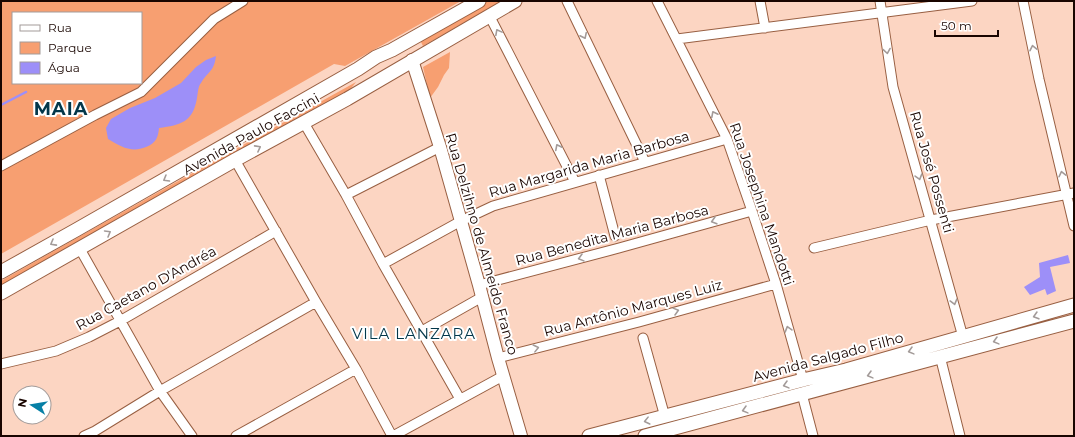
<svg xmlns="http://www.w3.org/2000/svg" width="1075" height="437" font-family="Montserrat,sans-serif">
<rect width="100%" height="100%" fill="#fcd5c2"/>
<path fill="#f79f71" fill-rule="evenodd" d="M1,1H461L345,66L334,64L1,254ZM13,13H141V83H13Z
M488,1H502L423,46L420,40Z
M450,52L449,68L444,75L438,87L430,98L423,67Z
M356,82L345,96L1,289V281L171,185Z"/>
<path fill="#9d8ff8" d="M216,56C214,72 208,71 201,83C198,86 198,93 197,98C193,122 181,125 159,128C158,138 156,143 146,147C132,153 121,147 108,139L106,128L111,119L130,108L155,98L181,83L196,67L206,60Z
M1068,255L1070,263L1050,267L1056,291L1047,295L1045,289L1030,295L1024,287L1040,277L1039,263Z"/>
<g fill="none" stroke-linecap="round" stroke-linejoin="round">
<path stroke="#9d8ff8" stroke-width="2.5" d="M1,105L26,92"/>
<defs>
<path id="minor" d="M567,1L645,162
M657,1L727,139L752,211L776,284L803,380
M760,1L765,28
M880,1L893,87L963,337
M1023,1L1039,79L1074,226
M489,15L575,182
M677,39L972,1
M304,123L346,195L383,264L460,399
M235,160L316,302L356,369L392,436
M1,166L95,115L141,92L214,19L243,1
M599,175L615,236
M346,195L440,147
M814,248L931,220L1074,193
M80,249L160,391L192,436
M383,264L461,221L493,206L727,139
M479,285L619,248L752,211
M422,331L482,297
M643,338L665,417
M940,356L960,436
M498,358L639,322L776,284
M1,364L56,351L89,337L120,321L276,231
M802,394L813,436
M84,436L95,431L160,391L316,302
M236,436L356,369
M393,436L503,376"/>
<path id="tertiary" d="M412,60L440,147L479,285L498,358L521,436"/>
<path id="secondary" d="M1,272L76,230L358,69L376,57L392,50L479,1
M1,293L235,160L347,99L515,1
M589,436L803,380L846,370L1074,305
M645,436L1074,321"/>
</defs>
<use href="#minor" stroke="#985f42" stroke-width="11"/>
<use href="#tertiary" stroke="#985f42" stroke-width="14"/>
<use href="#secondary" stroke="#985f42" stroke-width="15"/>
<use href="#minor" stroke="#fff" stroke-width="9"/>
<use href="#tertiary" stroke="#fff" stroke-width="12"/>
<use href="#secondary" stroke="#fff" stroke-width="13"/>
</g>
<defs><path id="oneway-chevron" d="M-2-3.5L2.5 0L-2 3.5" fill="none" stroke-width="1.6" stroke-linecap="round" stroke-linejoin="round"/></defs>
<g stroke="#a39b99">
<use href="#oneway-chevron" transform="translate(498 32) rotate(-118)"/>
<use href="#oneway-chevron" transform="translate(584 36) rotate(64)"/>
<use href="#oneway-chevron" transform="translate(1033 48) rotate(-102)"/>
<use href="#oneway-chevron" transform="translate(887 51) rotate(81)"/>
<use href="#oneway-chevron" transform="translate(714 114) rotate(-117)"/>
<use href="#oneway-chevron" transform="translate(558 147) rotate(-117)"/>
<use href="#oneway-chevron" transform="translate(258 148) rotate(-28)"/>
<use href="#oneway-chevron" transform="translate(1062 174) rotate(-103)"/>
<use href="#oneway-chevron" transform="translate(919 177) rotate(74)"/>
<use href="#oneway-chevron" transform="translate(166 179) rotate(150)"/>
<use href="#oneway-chevron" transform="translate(714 221) rotate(164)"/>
<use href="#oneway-chevron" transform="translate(108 233) rotate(-30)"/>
<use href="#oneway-chevron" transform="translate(53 243) rotate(151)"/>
<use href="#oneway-chevron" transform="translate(581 258) rotate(165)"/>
<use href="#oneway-chevron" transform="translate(954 302) rotate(75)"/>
<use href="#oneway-chevron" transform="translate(676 311) rotate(-15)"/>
<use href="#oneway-chevron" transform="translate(1036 316) rotate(164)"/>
<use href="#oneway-chevron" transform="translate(788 329) rotate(-106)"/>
<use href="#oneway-chevron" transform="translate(996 341) rotate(165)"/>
<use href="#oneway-chevron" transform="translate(536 348) rotate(-14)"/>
<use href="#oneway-chevron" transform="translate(911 351) rotate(165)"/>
<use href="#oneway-chevron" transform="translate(870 375) rotate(165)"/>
<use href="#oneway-chevron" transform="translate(786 385) rotate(165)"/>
<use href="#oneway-chevron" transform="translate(745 410) rotate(165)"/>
<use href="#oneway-chevron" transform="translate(647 421) rotate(166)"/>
</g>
<g text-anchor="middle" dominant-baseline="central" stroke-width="4" stroke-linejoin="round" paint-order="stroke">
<g font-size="14" fill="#190500" stroke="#fff">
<text transform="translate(251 134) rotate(-29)">Avenida Paulo Faccini</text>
<text transform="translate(589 164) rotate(-16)">Rua Margarida Maria Barbosa</text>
<text transform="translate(932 172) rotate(74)">Rua José Possenti</text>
<text transform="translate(762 204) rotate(71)">Rua Josephina Mandotti</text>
<text transform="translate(612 235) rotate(-15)">Rua Benedita Maria Barbosa</text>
<text transform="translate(482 244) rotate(74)">Rua Delzihno de Almeido Franco</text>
<text transform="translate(146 288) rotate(-29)">Rua Caetano D'Andréa</text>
<text transform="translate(633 308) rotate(-15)">Rua Antônio Marques Luiz</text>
<text transform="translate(828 357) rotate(-15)">Avenida Salgado Filho</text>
</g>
<g font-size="15" letter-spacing="1" fill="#03374a" stroke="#fff">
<text x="414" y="333">VILA LANZARA</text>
</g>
<g font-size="18" font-weight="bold" letter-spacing="1" fill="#03374a" stroke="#fff">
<text x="61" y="109">MAIA</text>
</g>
</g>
<rect width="1075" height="437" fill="none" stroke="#190500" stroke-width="4"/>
<rect x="12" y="12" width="130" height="72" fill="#ffffff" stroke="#a39b99"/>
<rect x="20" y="25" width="20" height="6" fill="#ffffff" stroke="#a39b99"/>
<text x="48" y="32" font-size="12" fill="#190500">Rua</text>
<rect x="20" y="42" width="20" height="12" fill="#f79f71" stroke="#a39b99"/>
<text x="48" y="52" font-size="12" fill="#190500">Parque</text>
<rect x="20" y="62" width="20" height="12" fill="#9d8ff8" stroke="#a39b99"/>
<text x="48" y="72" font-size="12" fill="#190500">Água</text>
<g transform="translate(32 405) rotate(282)"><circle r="19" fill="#ffffff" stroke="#a39b99"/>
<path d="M0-3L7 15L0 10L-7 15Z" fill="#0780a6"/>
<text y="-6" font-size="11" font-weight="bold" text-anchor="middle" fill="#190500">N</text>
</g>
<path d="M935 30v6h63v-6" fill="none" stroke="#190500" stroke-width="2"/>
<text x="941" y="30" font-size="12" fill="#190500" stroke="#ffffff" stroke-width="3" paint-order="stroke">50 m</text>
</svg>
